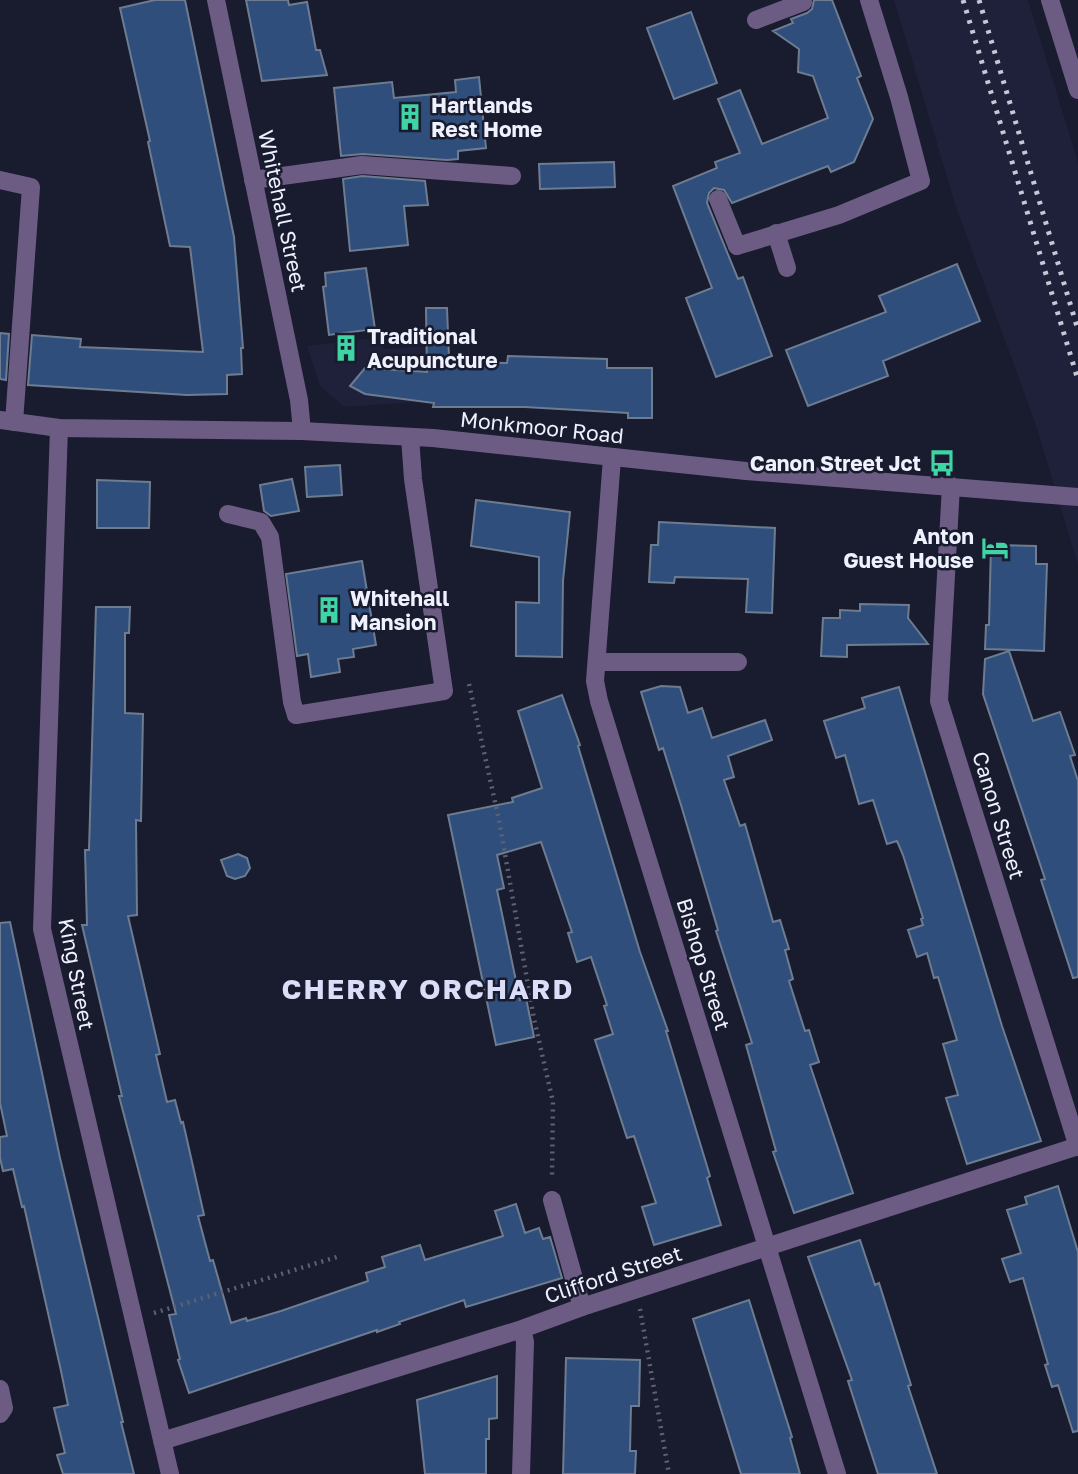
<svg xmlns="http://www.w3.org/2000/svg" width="1078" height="1474" font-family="'Golos Text',sans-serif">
<rect width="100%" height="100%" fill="#191b2e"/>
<path fill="#1f213a" d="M894,0H1028L1078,162V565L1036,425L956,207Z
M372,338L386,349L427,346L428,401L344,407L320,386L307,346Z"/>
<path fill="#2f4e7b" stroke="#6d7c91" stroke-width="2" d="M155,0H185L234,237L243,348H241L242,374L227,375V394L187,395L28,385L32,335L81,339L80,347L203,352L190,247L170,246L148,142L150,141L120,8Z
M246,0H288L289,5L307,2L316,50H320L327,75L262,81Z
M814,0H832L861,76L857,78L873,119L854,162L831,172L828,166L732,203L724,190L714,188L709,193L707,203L738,279L743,277L772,356L716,377L686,298L712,288L673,186L717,168L715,162L740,153L718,99L740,90L762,144L828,118L813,76L798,72L799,49L773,31L793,23L791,19L807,13L812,9Z
M691,12L717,83L674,99L647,28Z
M479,77L486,148L458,151V159L447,160L363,154L341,156L334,88L392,82L394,98L456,92L455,80Z
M614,162L615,187L540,189L539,164Z
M362,176L425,181L428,205L404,206L408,245L350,251L343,179Z
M957,264L980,321L883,361L888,376L808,406L786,350L886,312L879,296Z
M366,268L375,329L329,335L323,287L326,286L325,273Z
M426,308H447L449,358H459V362L507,363L508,356L607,359V368H652V418H628V413L525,407H433L434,403L365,394L350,386L365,368L427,372Z
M0,333L9,334L6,380L0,379Z
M340,465L342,495L307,497L305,467Z
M292,479L299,511L271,516L264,511L260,485Z
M97,480L150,482L149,528H97Z
M476,500L570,512L563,581L562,657L516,656V602L539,603V557L471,546Z
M659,522L775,528L772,613L746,612L748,579L675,577L674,583L649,582L651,545H658Z
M991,545L1036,546V564H1047L1044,651L985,649L986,625H989Z
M362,561L376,645L353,649L354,657L338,659L340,672L311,677L308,654L297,656L286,574Z
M860,604L909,605L908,618L928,644L847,645V657L821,656L823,618H840V610L860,611Z
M96,607H130L129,633H125V713L143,714L141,821L136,820L137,915L128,916L160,1054L156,1055L167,1102L175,1100L181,1123L183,1122L204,1215L198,1216L210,1261L213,1260L231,1323L246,1318L247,1321L281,1311L368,1281L366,1273L385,1267L382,1257L420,1245L425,1260L503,1236L495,1211L516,1204L525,1233L539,1228L543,1239L550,1237L562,1278L466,1307L464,1300L399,1322L400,1324L377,1332V1330L189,1393L178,1360L180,1359L169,1315L176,1314L119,1096H122L82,925H87L85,850H89Z
M1009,651L1033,721L1060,712L1075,755L1070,756L1078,781V977L1073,978L1041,880L1045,879L983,694L985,659Z
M661,686L680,687L688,713L702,708L712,738L765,720L772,740L728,756L734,777L724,780L740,826L745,824L773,922L780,920L789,949L785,950L793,979L789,981L805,1031L809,1030L819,1062L810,1065L853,1193L794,1213L773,1152L776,1151L746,1045L752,1043L716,931L718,930L681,805L663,748L659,750L641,692Z
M899,687L1002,1026L1041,1141L967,1164L946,1098L958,1095L943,1044L957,1040L938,977L934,978L927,953L917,957L908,930L923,925L921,919L923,918L903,855L897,841L887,844L873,800L859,804L845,755L836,758L824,721L865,708L862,698Z
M562,695L580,745L578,746L640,952L668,1031H666L710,1176L707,1178L721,1225L654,1245L642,1207L656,1203L634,1136L627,1138L595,1040L613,1034L604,1006L607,1005L591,957L577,962L568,933L572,932L541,842L497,855L504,888L497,890L520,1000L526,998L534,1037L496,1045L448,815L513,802L512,798L542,788L518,711Z
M238,854L247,858L250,868L245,876L235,879L227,876L221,860Z
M10,922L60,1158L123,1422H121L134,1474H63L57,1455L65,1453L54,1408L68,1405L61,1371L24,1206L22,1207L13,1169L3,1171L0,1158V1137L7,1136L0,1103V923Z
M1058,1186L1078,1252V1431L1073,1432L1058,1385L1052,1387L1045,1365L1048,1364L1023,1278L1010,1282L1002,1259L1021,1253L1007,1210L1027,1204L1025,1197Z
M860,1240L875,1285L879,1283L911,1385L908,1386L937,1474H878L855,1403L848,1381L852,1380L808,1257Z
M749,1300L792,1437L790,1438L800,1474H741L693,1319Z
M566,1358L640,1360L639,1406H631L630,1451H636L635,1474H563Z
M497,1376V1418L489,1419V1439H486V1474H425L417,1400Z"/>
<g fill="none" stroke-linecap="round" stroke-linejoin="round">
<path stroke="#5f6172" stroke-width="4.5" stroke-dasharray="2 5" stroke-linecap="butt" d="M469,684L499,820L534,1019L553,1102L552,1178
M640,1309L669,1474
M154,1313L340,1256"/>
<path stroke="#6c5c84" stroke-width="18" d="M756,20L803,2
M0,180L31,187L14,422
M253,180L362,165L512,176
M718,199L737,246
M228,514L261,522L270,537L292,702L296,715
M597,662H738
M552,1200L582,1307
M0,1389L4,1408L0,1414"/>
<path stroke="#6c5c84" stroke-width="18" d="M216,0L299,400L302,431
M1050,0L1078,90
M776,233L787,268
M737,246L839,215L921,181L899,97L869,0
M59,428L42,929L170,1474
M612,458L595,681L599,701L837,1474
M951,486L939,701L1078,1147
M296,715L444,691L413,479L410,437
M162,1441L522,1329L582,1307L1078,1146
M521,1474L525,1342L522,1329"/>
<path stroke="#6c5c84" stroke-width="18" d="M0,420L59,428L302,431L433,438L746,471L1078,497"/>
<path stroke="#c6c8d6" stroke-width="5" stroke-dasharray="3.5 7" stroke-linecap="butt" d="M963,0L1078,380
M979,0L1078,330"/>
</g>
<defs>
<symbol id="building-bare" viewBox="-9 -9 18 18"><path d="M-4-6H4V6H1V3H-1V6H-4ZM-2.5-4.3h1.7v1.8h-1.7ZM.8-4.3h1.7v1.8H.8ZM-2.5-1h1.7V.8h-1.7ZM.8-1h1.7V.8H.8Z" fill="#3ed4a3" stroke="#191b2e" stroke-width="2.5" paint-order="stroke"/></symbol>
<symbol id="bus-bare" viewBox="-9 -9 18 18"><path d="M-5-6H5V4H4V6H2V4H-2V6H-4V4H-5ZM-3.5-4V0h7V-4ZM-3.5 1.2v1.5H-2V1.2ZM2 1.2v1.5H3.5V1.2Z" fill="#3ed4a3" stroke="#191b2e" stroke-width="2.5" paint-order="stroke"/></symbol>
<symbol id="hotel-bare" viewBox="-9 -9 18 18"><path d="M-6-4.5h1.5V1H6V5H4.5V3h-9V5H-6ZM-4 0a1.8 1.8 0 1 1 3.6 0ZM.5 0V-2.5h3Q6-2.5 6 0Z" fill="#3ed4a3" stroke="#191b2e" stroke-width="2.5" paint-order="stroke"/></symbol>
</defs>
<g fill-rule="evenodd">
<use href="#building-bare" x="391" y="98" width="38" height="38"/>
<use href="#building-bare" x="327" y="329" width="38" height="38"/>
<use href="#bus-bare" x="923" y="444" width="38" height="38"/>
<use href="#hotel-bare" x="976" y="529" width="38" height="38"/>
<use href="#building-bare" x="310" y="591" width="38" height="38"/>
</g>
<g text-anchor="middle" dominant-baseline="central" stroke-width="5" stroke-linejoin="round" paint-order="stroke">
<g font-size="21" font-weight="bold" fill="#eff1fe" stroke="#191b2e" text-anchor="start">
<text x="431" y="105">Hartlands<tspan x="431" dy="24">Rest Home</tspan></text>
<text x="367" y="336">Traditional<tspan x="367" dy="24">Acupuncture</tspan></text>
<text x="921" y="463" text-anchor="end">Canon Street Jct</text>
<text x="974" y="536" text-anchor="end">Anton<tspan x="974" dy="24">Guest House</tspan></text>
<text x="350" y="598">Whitehall<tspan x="350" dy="24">Mansion</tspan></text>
</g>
<g font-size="21" fill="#eff1fe" stroke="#191b2e">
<text transform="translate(283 211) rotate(78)">Whitehall Street</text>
<text transform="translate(542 427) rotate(6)">Monkmoor Road</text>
<text transform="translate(999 815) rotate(73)">Canon Street</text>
<text transform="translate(704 964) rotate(73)">Bishop Street</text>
<text transform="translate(77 974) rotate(79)">King Street</text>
<text transform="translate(613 1274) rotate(-18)">Clifford Street</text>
</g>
<g font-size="28" font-weight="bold" letter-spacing="2" fill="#dadef8" stroke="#191b2e">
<text x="428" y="988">CHERRY ORCHARD</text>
</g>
</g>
</svg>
